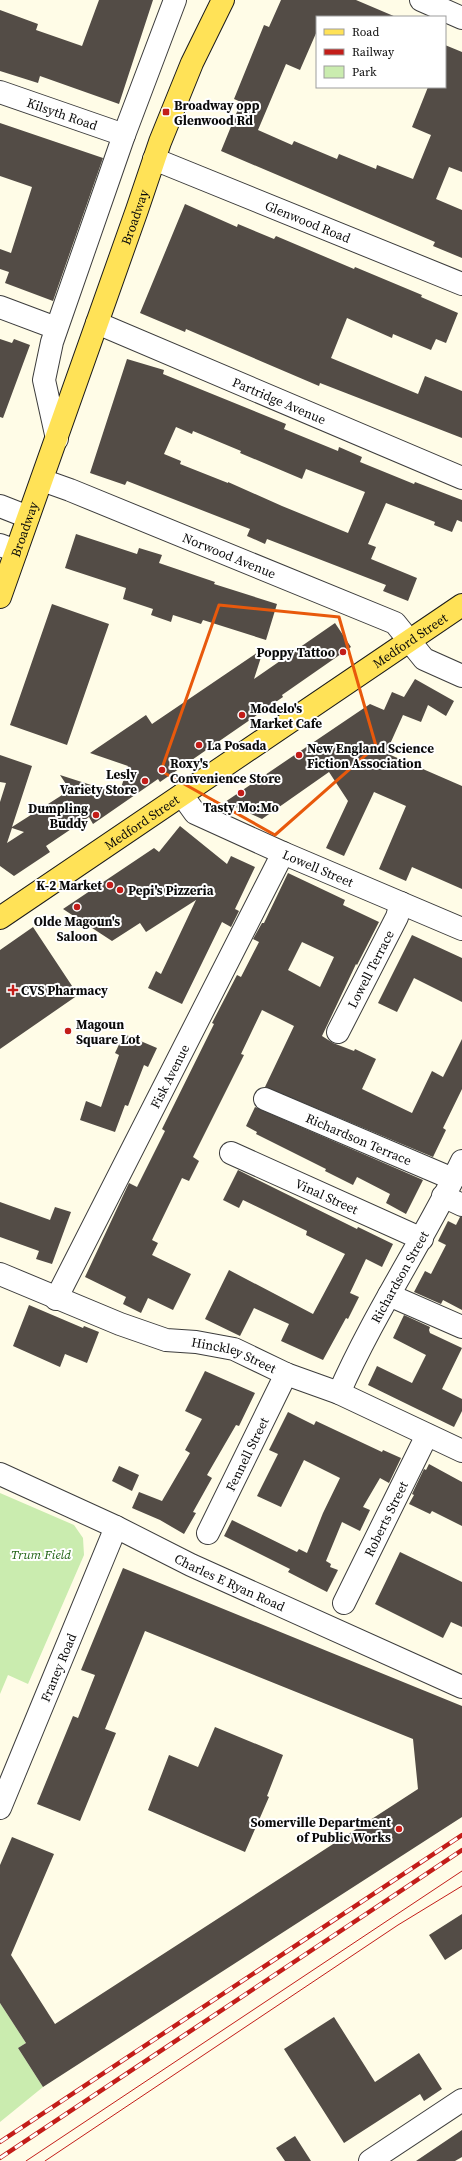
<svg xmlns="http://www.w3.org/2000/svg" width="462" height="2161" font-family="'Source Serif 4',serif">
<rect width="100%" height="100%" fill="#fffce7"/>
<path fill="#caecaf" d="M0,1493L74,1525L83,1538L84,1555L28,1684L8,1675L0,1694Z
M0,2003L26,2043L18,2048L43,2087L0,2122Z"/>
<path fill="#534c46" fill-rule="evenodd" d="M99,0H153L119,104L40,76L38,83L0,71V10L38,24L36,30L82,46Z
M281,0H356L396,17H317V31L300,70L286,64L258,130L292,145L294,141L337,159L339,154L376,169L377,165L413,179L431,135L412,127L428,87H445V45L462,52V172L449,167L436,199L462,210V258L433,246L435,242L221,151L241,102L234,99L264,25L269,27Z
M0,123L103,158L53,301L5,283L9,272L0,269V249L11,253L32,187L0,176Z
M185,204L237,227L238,224L274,239L276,236L354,269L355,267L422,295L421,297L458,313L446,343L436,339L431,350L393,334L392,338L347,318L331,358L418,394L425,376L462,391V438L320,383L319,386L186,329L185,332L140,313Z
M0,339L12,343L14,339L30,345L3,418L0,417Z
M127,359L164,370L163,374L286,424L284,429L338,451L339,447L362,457L360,462L414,484L415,482L462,500V522L457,520L452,532L434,525L435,522L386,503L368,544L376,547L371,559L417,578L408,601L383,591L386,585L267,539L265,544L247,536L250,529L127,481L125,485L90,473ZM176,427L192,434L193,431L241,451L240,453L302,479L306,469L365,492L348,533L282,506L228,482V483L180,464L181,461L164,454Z
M76,534L137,554L139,548L162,555L159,563L215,582L214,584L277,604L266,640L203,620L201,624L173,615L171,622L151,615L153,609L123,599L126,588L65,568Z
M52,604L109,624L67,745L10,725Z
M335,623L351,647L282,695L283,697L160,782L158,779L93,824L89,817L46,846L50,852L14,876L0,866V802L6,783L0,782V755L32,766L12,827L70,790L60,775L119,794L128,766L90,753L146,715L152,724L264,648L254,679ZM12,828L24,832L7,843Z
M415,679L454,701L446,716L428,705L421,722L403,715L386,753L462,786V889L412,867L406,881L379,869L406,806L374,792L344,856L326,848L348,801L329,772L262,819L225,802L370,704L384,710L392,692L404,697Z
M180,826L227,864L231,856L255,867L235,909L239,911L231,927L222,922L182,1004L148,988L156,971L161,974L196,900L146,932L140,923L112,941L63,909L154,848L159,852Z
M288,873L345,900L343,905L379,922L357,965L356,964L322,1036L333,1043L354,1051L355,1049L376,1059L362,1089L412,1113L432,1071L443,1077L462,1039V1089L443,1128L446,1130L433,1157L265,1087L294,1026L262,1010L241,1054L244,1055L193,1157L199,1161L189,1181L182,1178L152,1240L158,1243L152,1255L191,1274L173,1310L148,1298L141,1313L123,1304L126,1297L85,1277L129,1183L137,1187L165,1131L162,1129L214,1024L212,1023L237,975L241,977L259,942L253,939L262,923H264ZM302,942L334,957L320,987L288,970Z
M33,927L78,995L0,1049V950Z
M412,935L462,958V1002L414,978L397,1012L378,1003Z
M124,1034L157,1048L148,1067L144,1065L128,1106L125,1105L115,1132L80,1120L86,1101L101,1107L119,1055L115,1053Z
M255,1107L423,1180L406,1214L386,1203L390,1194L357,1177L353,1185L325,1171L326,1169L256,1134L257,1132L246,1126Z
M238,1170L357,1229L358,1227L393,1244L382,1267L366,1259L350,1293L359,1297L348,1319L346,1318L323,1360L281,1341L289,1324L254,1308L240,1336L205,1319L229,1270L313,1314L345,1254L306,1235L307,1231L243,1200L239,1208L223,1200Z
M0,1202L50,1220L55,1207L71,1212L52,1264L36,1259L39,1251L0,1237Z
M460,1217H462V1310L443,1300L441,1304L414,1292L425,1271L431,1274L446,1245L438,1241L448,1221L456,1225Z
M29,1305L83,1328L84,1326L99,1332L87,1363L65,1354L60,1367L13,1346Z
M404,1315L430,1327L429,1330L430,1333L462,1348L442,1389L462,1399V1411L454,1427L368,1385L377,1366L412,1383L426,1355L393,1338Z
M205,1371L255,1393L239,1426L236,1425L207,1475L212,1478L193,1512L196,1513L184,1534L160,1520L132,1508L139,1492L162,1501L190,1453L185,1450L202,1419L185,1411Z
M288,1412L314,1425L316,1421L382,1452L383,1450L401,1458L389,1483L380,1478L363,1507L370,1510L360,1531L342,1522L326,1561L331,1564L330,1567L338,1570L327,1592L288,1572L290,1569L224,1536L232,1520L297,1552L299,1549L307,1553L323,1513L340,1478L304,1460L281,1507L257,1496L278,1454L269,1450Z
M429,1464L462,1482V1526L432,1511L430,1514L409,1504L414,1495L412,1494L424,1469L426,1470Z
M119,1466L139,1475L132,1491L112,1481Z
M400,1552L462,1582V1627L451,1622L443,1638L375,1604Z
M123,1568L462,1706V1817L43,2087L18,2048L26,2043L0,2003V1865L12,1837L54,1854L11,1955L55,2024L418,1789L413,1739L145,1631L105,1729L116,1733L80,1821L37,1804L73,1716L78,1718L95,1675L81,1670Z
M215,1727L283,1755L267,1796L269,1797L245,1852L148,1810L169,1755L198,1767Z
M462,1914V1949L445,1960L429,1935Z
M334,2017L375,2082L419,2053L442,2089L424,2101L420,2094L344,2143L284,2049Z
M462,2130V2157L455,2161H416Z
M295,2136L311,2161H285L276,2148Z"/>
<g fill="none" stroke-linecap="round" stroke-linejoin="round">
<defs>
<g id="minor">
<path d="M421,0L462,18"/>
<path id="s1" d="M0,92L124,135"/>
<path id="s2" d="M154,159L462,284"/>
<path d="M0,307L56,328"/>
<path id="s3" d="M97,323L462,478"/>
<path d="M57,439L44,380L52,342L124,135L175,0"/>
<path id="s4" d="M42,480L70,490L395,623L424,659L462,676"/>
<path d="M0,506L28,517"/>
<path d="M0,545L16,551"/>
<path id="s5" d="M182,795L195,813L283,853L462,929"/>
<path id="s6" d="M338,1032L397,917L401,903"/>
<path id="s7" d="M265,1099L453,1179"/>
<path id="s8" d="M231,1153L422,1239"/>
<path d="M443,1196L462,1205"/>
<path id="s9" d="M0,1274L120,1324L166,1340L196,1342L234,1349L286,1374L339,1393L462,1451"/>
<path d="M389,1295L462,1327"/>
<path id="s10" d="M56,1299L283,853"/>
<path id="s11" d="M339,1393C374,1313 424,1240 462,1161"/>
<path id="s12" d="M0,1474L116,1527L191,1565L462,1687"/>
<path id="s13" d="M208,1533L286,1374"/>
<path id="s14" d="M344,1603L427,1435"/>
<path id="s15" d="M0,1808L116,1527"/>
<path d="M370,2161L462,2100"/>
</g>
<g id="major">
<path id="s16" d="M0,597L137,210L160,142L192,63L223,0"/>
<path id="s17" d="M0,918L462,605"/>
</g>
</defs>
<use href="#minor" stroke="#3d3d3d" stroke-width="24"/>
<use href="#major" stroke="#1b1b1b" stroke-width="24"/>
<use href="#minor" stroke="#fff" stroke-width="22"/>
<use href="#major" stroke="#ffe257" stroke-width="22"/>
<path stroke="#c31d19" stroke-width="1" d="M26,2161L462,1871
M45,2161L398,1925L462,1886"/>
<defs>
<path id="rail" d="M0,2142L462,1835
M0,2158L462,1850"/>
</defs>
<use href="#rail" stroke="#c31d19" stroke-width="4.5"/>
<use href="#rail" stroke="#fff" stroke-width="3" stroke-dasharray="9" stroke-linecap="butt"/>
</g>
<path fill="none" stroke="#e8590c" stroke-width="3" stroke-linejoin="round" d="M219,605L339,617L376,746L275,835L161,771Z"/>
<g fill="#c31d19" stroke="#fff" stroke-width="1.5">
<rect x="162" y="108" width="8" height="8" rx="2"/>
<circle cx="343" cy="652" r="4"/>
<circle cx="242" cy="715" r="4"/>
<circle cx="199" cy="745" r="4"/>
<circle cx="299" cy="755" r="4"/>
<circle cx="162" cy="770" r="4"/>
<circle cx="145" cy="781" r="4"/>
<circle cx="241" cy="793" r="4"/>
<circle cx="96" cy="815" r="4"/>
<circle cx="110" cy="885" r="4"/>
<circle cx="120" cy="890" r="4"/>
<circle cx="77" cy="907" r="4"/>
<path d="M11 984h4v4h4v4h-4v4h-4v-4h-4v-4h4z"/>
<circle cx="68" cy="1031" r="4"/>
<circle cx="399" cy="1829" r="4"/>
</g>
<g text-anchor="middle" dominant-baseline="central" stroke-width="4" stroke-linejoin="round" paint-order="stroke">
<g font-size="13" font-weight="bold" fill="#0a0a0a" stroke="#fff" text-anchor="start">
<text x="174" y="105">Broadway opp<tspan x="174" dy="15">Glenwood Rd</tspan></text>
<text x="335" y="652" text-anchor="end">Poppy Tattoo</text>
<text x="250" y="708">Modelo's<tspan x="250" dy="15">Market Cafe</tspan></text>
<text x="207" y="745">La Posada</text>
<text x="307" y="748">New England Science<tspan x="307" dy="15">Fiction Association</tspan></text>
<text x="170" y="763">Roxy's<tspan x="170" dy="15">Convenience Store</tspan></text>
<text x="137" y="774" text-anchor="end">Lesly<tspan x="137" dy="15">Variety Store</tspan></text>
<text x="241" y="807" text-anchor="middle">Tasty Mo:Mo</text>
<text x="88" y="808" text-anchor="end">Dumpling<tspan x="88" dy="15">Buddy</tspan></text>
<text x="102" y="885" text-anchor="end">K-2 Market</text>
<text x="128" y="890">Pepi's Pizzeria</text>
<text x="77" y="921" text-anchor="middle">Olde Magoun's<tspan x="77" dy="15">Saloon</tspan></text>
<text x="21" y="990">CVS Pharmacy</text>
<text x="76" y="1024">Magoun<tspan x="76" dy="15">Square Lot</tspan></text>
<text x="391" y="1822" text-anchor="end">Somerville Department<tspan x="391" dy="15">of Public Works</tspan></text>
</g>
<g font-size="13" fill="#0a0a0a" stroke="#fff">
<text stroke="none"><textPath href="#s1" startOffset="66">Kilsyth Road</textPath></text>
<text stroke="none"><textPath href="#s16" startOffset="403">Broadway</textPath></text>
<text stroke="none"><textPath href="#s2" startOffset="166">Glenwood Road</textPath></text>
<text stroke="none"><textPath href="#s3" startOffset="198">Partridge Avenue</textPath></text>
<text stroke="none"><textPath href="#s16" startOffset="72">Broadway</textPath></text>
<text stroke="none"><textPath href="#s4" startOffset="202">Norwood Avenue</textPath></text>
<text stroke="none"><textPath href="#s17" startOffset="495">Medford Street</textPath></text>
<text stroke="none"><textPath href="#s17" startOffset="171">Medford Street</textPath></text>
<text stroke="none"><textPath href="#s5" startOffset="157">Lowell Street</textPath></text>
<text stroke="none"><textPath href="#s6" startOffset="71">Lowell Terrace</textPath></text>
<text stroke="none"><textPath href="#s10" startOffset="250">Fisk Avenue</textPath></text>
<text stroke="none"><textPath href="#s7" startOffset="102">Richardson Terrace</textPath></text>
<text stroke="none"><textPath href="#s8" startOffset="105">Vinal Street</textPath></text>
<text stroke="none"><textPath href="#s11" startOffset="131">Richardson Street</textPath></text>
<text stroke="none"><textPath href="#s9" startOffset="249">Hinckley Street</textPath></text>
<text stroke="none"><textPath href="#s13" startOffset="88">Fennell Street</textPath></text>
<text stroke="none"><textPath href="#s14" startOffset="94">Roberts Street</textPath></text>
<text stroke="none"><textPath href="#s12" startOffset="254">Charles E Ryan Road</textPath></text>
<text stroke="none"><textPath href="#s15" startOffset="152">Franey Road</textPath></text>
</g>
<g font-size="13" font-style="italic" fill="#226517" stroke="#fff">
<text x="41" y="1554">Trum Field</text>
</g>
</g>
<rect x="316" y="16" width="130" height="72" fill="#ffffff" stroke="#9d9d9d"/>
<rect x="324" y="29" width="20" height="6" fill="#ffe257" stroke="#9d9d9d"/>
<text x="352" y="36" font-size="12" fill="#0a0a0a">Road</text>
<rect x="324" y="49" width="20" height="6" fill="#c31d19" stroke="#9d9d9d"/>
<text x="352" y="56" font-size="12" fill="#0a0a0a">Railway</text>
<rect x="324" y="66" width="20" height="12" fill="#caecaf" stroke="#9d9d9d"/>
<text x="352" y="76" font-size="12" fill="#0a0a0a">Park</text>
</svg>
